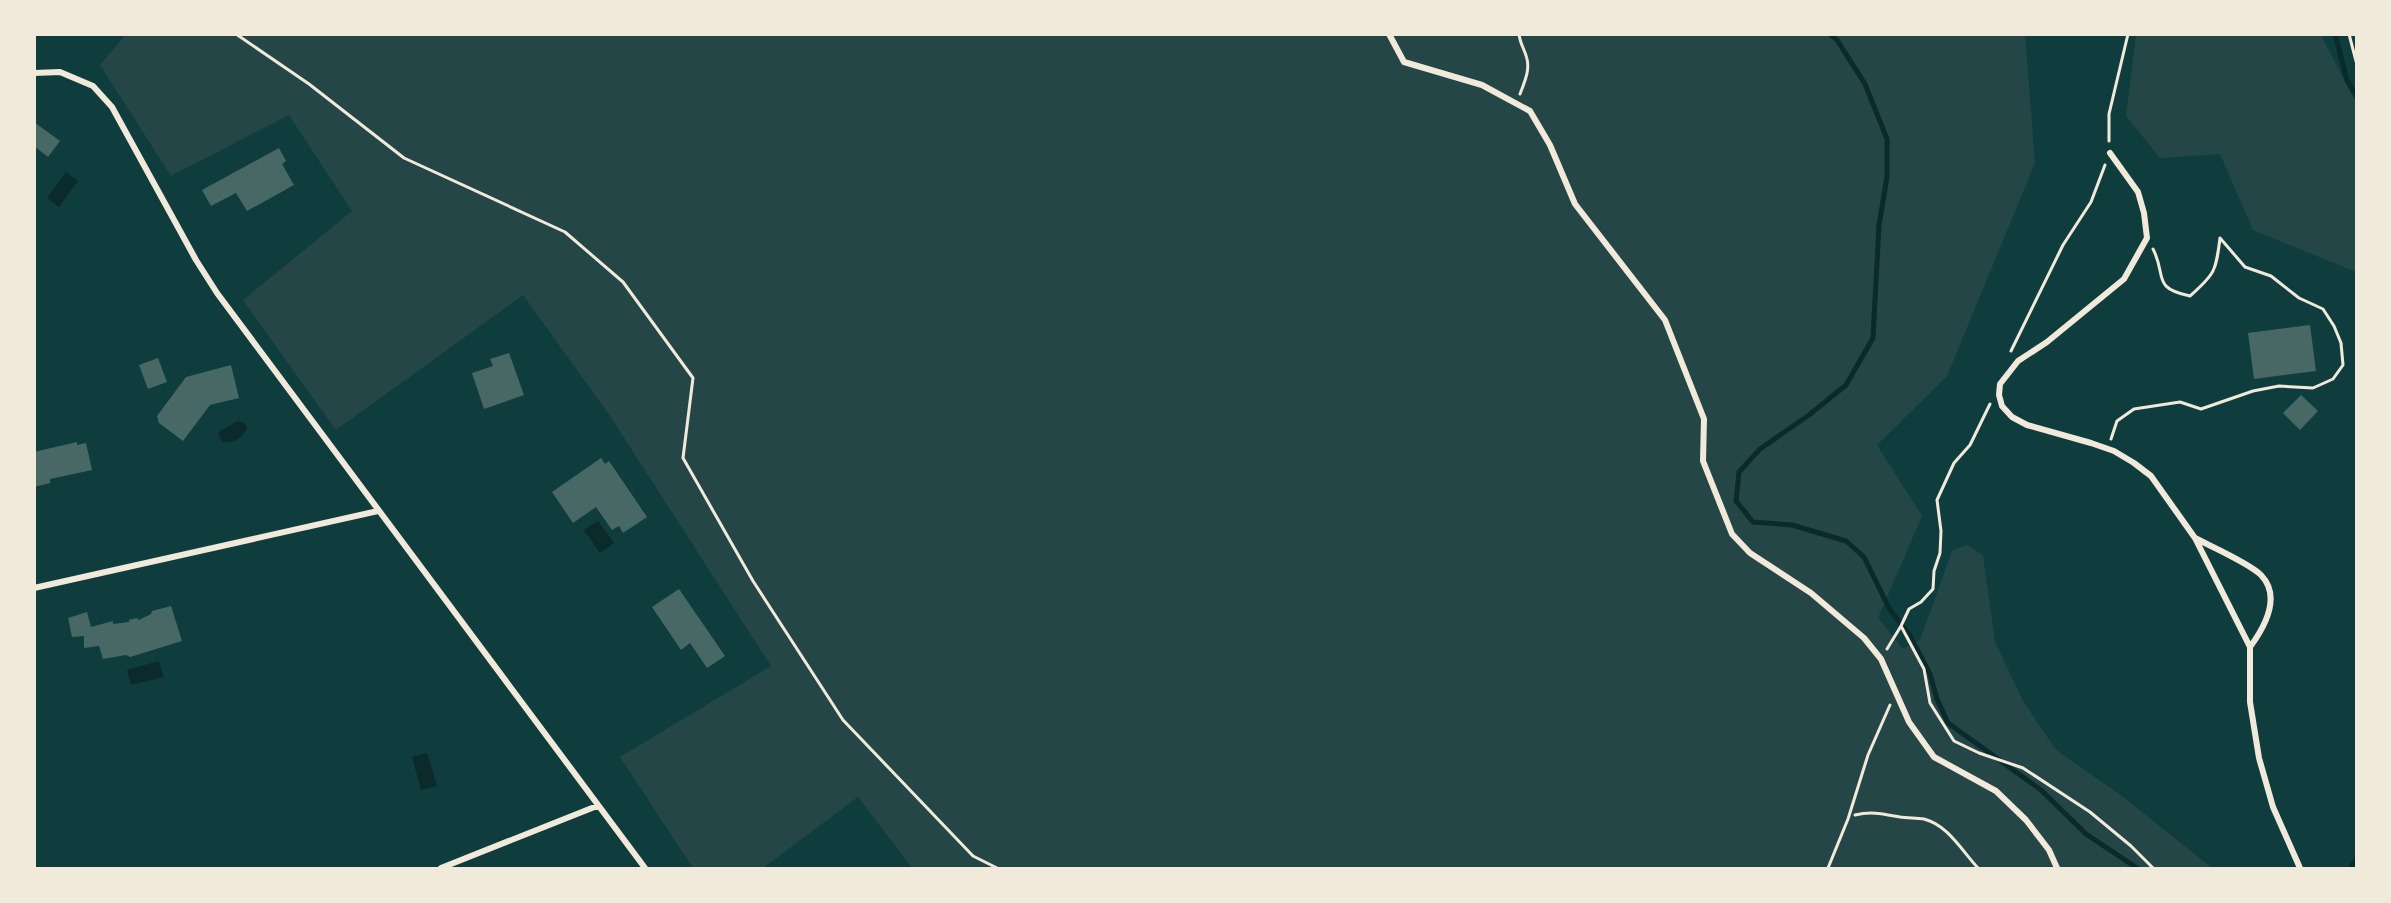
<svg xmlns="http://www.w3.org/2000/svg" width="2391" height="903" font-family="'DejaVu Sans',sans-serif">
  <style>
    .green { fill: #244646 }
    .water { fill: #0a2a2b }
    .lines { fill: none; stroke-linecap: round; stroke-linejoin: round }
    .stream { stroke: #0a2a2b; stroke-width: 5 }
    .building { fill: #486865 }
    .path { stroke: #f1e9da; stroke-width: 3 }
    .minor { stroke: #f1e9da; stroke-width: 6 }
  </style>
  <rect width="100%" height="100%" fill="#0f3d3e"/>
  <path class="green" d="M126,34L2025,35L2035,163L1947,376L1877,445L1922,516L1878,618L1903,649L1920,640L1952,551L1967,545L1983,555L1995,642L2023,701L2056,750L2122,796L2212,868H912L858,797L763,868H693L620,757L771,666L610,416L523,295L336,430L243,300L352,211L289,115L171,176L100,65Z
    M2136,35H2321L2356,103V272L2253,230L2220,154L2160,158L2126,116Z"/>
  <path class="water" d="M66,172L78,181L59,207L47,198Z
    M238,421L245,423L247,427C244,438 233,444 222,442L218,434L220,431Z
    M598,521L614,543L600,553L584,530Z
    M159,661L164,677L131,685L127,670Z
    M427,753L437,786L421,790L412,757Z"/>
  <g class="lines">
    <path class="stream" d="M1830,34L1837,40L1865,84L1887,139V177L1879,225L1873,338L1846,385L1809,415L1760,449L1739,472L1736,501L1753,522L1792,525L1846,541L1864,557L1890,610L1909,634L1930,674L1937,699L1948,723L2041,790L2086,834L2137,868
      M2335,34L2347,80L2356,95
      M2351,868L2356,859"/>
  </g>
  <path class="building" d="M34,122L60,141L48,157L34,146Z
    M279,148L286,161L282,164L294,185L247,211L236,193L211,206L202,190Z
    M2310,325L2316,371L2254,379L2248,333Z
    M509,353L524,395L484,409L472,373L493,366L490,359Z
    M158,358L167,382L148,389L139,365Z
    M231,365L239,398L210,405L183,441L159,423L157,416L186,377Z
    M2301,395L2318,411L2300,430L2283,413Z
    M77,442V445L86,443L92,470L50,479V483L34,487V452Z
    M601,458L605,464L609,461L647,517L623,533L619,526L612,530L596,507L573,523L552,492Z
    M679,589L725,656L707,668L690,643L681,650L652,607Z
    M171,606L182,641L130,657L126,655L103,659L99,646L84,648V636L72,637L68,618L87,612L91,627L113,621V624L129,622V620L137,618L139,620L151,614L152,611Z"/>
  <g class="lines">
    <path class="path" d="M236,34L309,84L404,158L565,232L623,282L693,378L683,458L753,581L843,720L973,856L997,868
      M1519,34C1520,44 1525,50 1527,59C1530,71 1524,83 1520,94
      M2349,34L2356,61
      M2109,141V114L2128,34
      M2011,351L2063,245L2091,202L2105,165
      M2111,439L2117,421L2134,409L2180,402L2201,409L2253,391L2279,386L2313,388L2333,379L2343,365L2341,343L2334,326L2323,309L2299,298L2271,276L2245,267L2220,238C2216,271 2215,274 2190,296C2151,288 2167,276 2153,249
      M1901,626L1909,609L1921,602L1933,589L1934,571L1940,553L1941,531L1937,500L1954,463L1970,445L1990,404
      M1887,649L1901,626L1924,669L1930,703L1954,741L1979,753L2023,768L2090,812L2131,846L2153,868
      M1855,815C1872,811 1883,814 1900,817C1908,818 1916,818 1924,819C1948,825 1962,851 1978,868
      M1828,868L1848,819L1868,755L1890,705"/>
    <path class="minor" d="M1389,34L1404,62L1482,85L1530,111L1550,145L1575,204L1665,320L1704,419L1703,461L1732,534L1750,553L1811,593L1864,638L1881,659L1909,722L1934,757L1996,791L2026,820L2049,850L2057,868
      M34,73L60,72L93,86L112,107L196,260L217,293L645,868
      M2110,153L2138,192L2144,213L2147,238L2124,279L2047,342L2018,361L2000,384L1999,395L2002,406L2012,417L2027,425L2091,443L2114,451L2134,463L2151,476L2195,538L2250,647V702L2259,758L2273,807L2300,868
      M2195,538C2212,547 2249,563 2261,575C2282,597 2264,628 2250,647
      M34,588L378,511
      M441,868L597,806"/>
  </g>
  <rect width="2391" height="903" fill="none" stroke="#f1e9da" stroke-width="72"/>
</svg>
